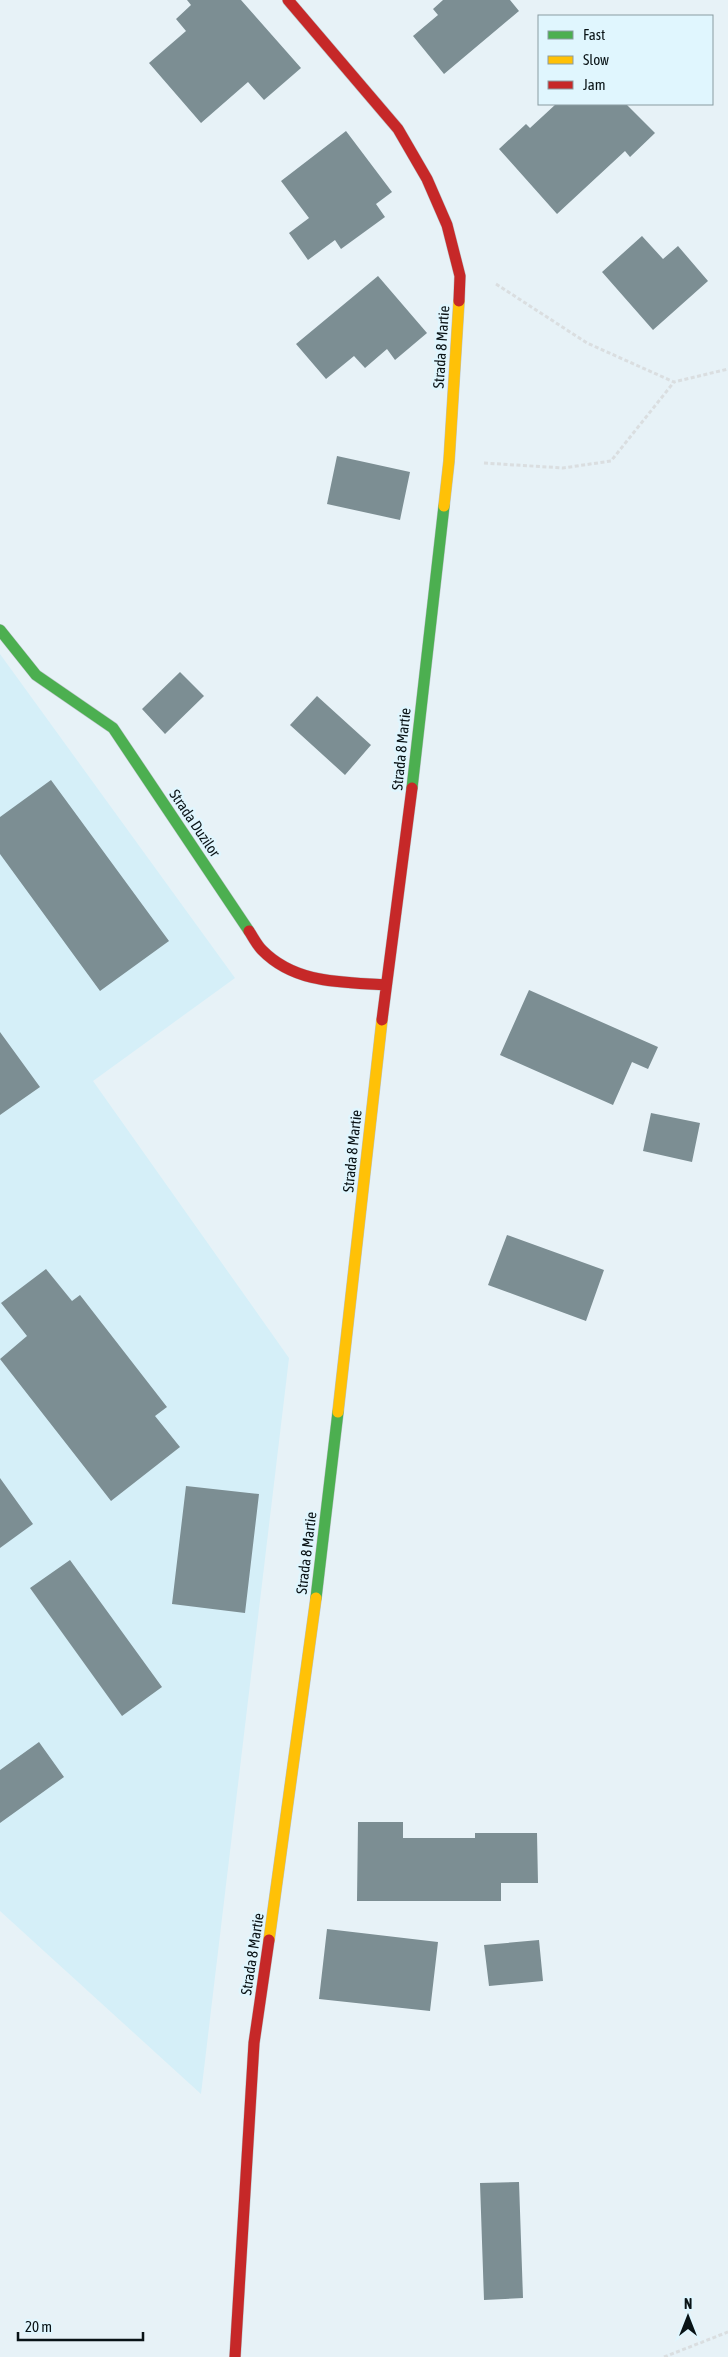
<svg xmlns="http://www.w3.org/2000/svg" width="728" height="2357" font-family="'Asap Condensed',sans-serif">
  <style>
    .built { fill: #d5eff8 }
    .building { fill: #7c8e93 }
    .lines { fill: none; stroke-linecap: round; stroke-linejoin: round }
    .fast-casing { stroke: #b9c3c7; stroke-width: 12 }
    .slow-casing { stroke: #b9c3c7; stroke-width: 12 }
    .jam-casing { stroke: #b9c3c7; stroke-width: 12 }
    .path { stroke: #dadee0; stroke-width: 3; stroke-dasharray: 4 2.5; stroke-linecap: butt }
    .fast { stroke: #4caf50; stroke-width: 11 }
    .slow { stroke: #ffc107; stroke-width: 11 }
    .jam { stroke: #c62828; stroke-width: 11 }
    .labels { text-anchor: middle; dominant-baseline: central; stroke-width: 5; stroke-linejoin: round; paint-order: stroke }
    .street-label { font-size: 15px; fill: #091316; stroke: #e0f6fe }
  </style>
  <rect width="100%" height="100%" fill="#e7f2f7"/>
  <path class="built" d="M0,654L235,978L93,1081L289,1358L201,2094L0,1911Z"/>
  <path class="building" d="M187,0H241L301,68L264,100L248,82L201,123L149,63L186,31L176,19L191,5Z
    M443,0H510L519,11L444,74L413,36L438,15L433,9Z
    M556,104H626L655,133L630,157L625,151L557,214L499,149L526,124L530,128Z
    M346,131L392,192L376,204L385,217L341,249L335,240L308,260L289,233L309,218L281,181Z
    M642,236L663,259L678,246L708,281L653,330L602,272Z
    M378,276L427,333L395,360L387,349L365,368L354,356L326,379L296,344Z
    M337,456L410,472L400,520L327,504Z
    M180,672L204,696L165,734L142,709Z
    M317,696L371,745L345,775L290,725Z
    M51,780L169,941L100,991L0,854V817Z
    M529,990L658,1047L648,1069L632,1062L613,1105L500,1055Z
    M0,1032L40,1087L0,1115Z
    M651,1113L700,1123L692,1162L643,1151Z
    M507,1235L604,1270L586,1321L488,1285Z
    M46,1269L72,1301L80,1295L167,1407L155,1416L180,1447L111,1501L0,1359L27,1336L1,1303Z
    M0,1478L33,1524L0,1548Z
    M186,1486L259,1494L245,1613L172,1604Z
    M70,1560L162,1687L122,1716L30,1588Z
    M39,1742L64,1777L0,1823V1770Z
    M358,1822H403V1838H475V1833H537L538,1883H501V1901H357Z
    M327,1929L438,1942L430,2011L319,1999Z
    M539,1940L543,1981L489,1986L484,1945Z
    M519,2182L523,2298L484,2300L480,2183Z"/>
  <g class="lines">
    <g class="fast-casing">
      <path id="fast" d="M0,630L36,675L113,728L249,931
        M412,788L444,506
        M316,1598L338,1412"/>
    </g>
    <g class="slow-casing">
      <path id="slow" d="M444,506L449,461L459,301
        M338,1412L382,1020
        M269,1940L316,1598"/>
    </g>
    <g class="jam-casing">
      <path id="jam" d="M288,0L398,129L427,179L447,225L460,276L459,301
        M249,931C253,937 257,945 262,950C295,984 342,982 386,985
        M382,1020L412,788
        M235,2357L254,2043L269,1940"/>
    </g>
    <path class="path" d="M496,284L587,343L674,382L728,369
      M484,463L563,468L611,461L674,382
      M664,2357L728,2332"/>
    <use href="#fast" class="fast"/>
    <use href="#slow" class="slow"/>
    <use href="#jam" class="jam"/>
  </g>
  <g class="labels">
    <g class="street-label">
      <text transform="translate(441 347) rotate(-86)">Strada 8 Martie</text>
      <text transform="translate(401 749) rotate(-84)">Strada 8 Martie</text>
      <text transform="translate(195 823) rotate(56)">Strada Duzilor</text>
      <text transform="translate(352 1151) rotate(-84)">Strada 8 Martie</text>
      <text transform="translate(306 1553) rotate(-83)">Strada 8 Martie</text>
      <text transform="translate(252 1954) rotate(-81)">Strada 8 Martie</text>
    </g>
  </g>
  <rect x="538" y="15" width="175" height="90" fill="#e0f6fe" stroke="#8a9ba1"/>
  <rect x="548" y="31" width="25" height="8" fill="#4caf50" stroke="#8a9ba1"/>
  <text x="583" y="40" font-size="15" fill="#091316">Fast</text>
  <rect x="548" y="56" width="25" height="8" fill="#ffc107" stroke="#8a9ba1"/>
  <text x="583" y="65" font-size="15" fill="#091316">Slow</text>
  <rect x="548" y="81" width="25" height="8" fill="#c62828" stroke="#8a9ba1"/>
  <text x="583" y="90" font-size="15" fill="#091316">Jam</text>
  <g transform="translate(688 2317)" stroke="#e0f6fe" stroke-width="4" paint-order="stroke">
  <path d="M0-4L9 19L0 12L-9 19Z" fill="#091316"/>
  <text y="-8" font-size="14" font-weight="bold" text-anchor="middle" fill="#091316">N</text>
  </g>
  <path d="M18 2332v8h125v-8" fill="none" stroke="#091316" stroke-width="2.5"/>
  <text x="25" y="2332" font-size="15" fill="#091316" stroke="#e0f6fe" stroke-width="4" paint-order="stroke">20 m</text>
</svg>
